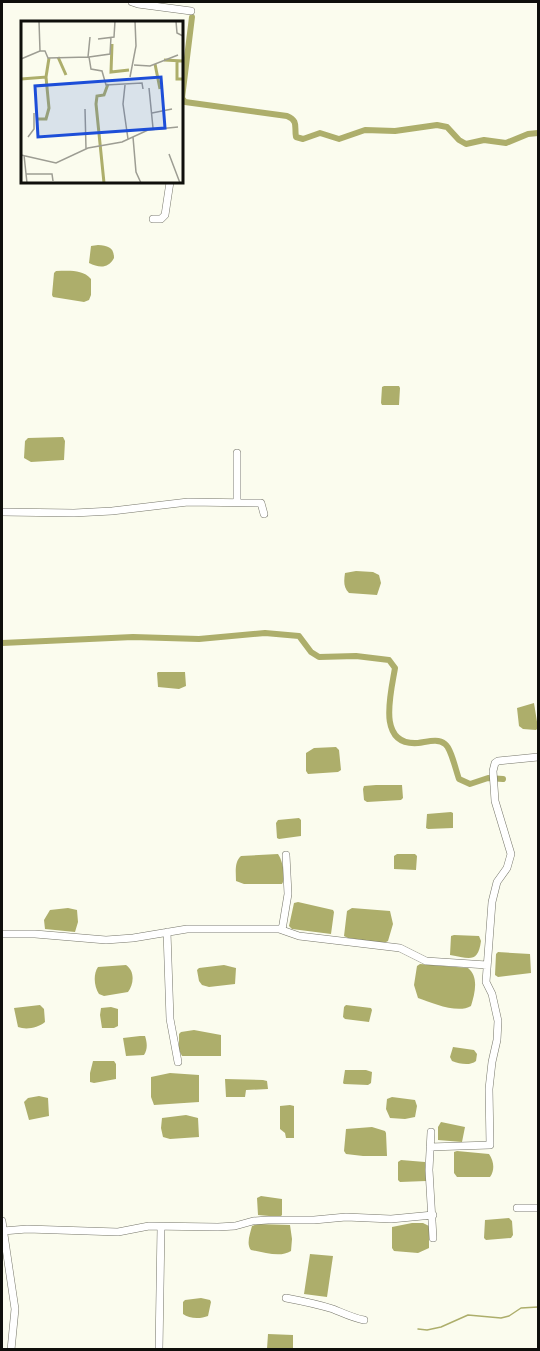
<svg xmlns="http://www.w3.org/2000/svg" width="540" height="1351" font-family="Karla,sans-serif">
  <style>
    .water { fill: #adae6b }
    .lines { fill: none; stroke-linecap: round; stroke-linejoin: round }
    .stream { stroke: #adae6b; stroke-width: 1.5 }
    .canal { stroke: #adae6b; stroke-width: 6 }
    .minor-casing { stroke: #76766a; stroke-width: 8 }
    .minor { stroke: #fff; stroke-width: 7 }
    .inset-river { fill: none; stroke: #adae6b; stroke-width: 3 }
    .inset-road { fill: none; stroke: #9d9d93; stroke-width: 1.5 }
    .view { fill: #1d4ed8; fill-opacity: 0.15; stroke: #1d4ed8; stroke-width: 3 }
    .inset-edge { fill: none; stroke: #0f0f0b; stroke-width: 3 }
  </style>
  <rect width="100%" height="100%" fill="#fbfcee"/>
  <path class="water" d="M98,245C108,246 114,247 114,258C108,269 99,268 89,263L91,246Z
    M56,271C69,271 82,269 91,279V295L89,300L84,302L53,297L52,295L54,273Z
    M384,386H399L400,388L399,405H382L381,403L382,387Z
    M63,437L65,441L64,460L31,462L24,458L25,441L28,438Z
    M356,571L373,572L379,575L381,583L377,595L349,593C343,587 344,580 345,573Z
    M158,672H185L186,686L179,689L158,687L157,673Z
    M534,703L538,728L536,730L523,729L519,726L517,708Z
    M336,747L339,750L341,770L338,772L308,774L306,771V753L314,748Z
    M376,785H402L403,798L401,800L367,802L364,800L363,789L364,786Z
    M451,812L453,813V828L428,829L426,828L427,814Z
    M299,818L301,820V836L279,839L277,838L276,823L278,820Z
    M278,854C283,861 286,878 282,884H244L236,881C236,873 234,862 241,856Z
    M397,854H415L417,856L416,870L394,869V856Z
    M298,902L333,910L334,912L331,934L292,929L289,926L294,903Z
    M68,908L77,910L78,922L75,932L45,929L44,920L50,910Z
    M352,908L390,911L393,924L388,941L384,943L348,938L344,936L347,911Z
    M454,935L479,936L481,941C478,964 469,958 450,955L451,936Z
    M498,952L530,954L531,973L498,977L495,975L496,954Z
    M420,964L468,968C479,977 475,993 471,1006C458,1014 432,1003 418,998L414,985L417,966Z
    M126,965C135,971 134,984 128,992L104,996L99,994C94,987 93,974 98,967Z
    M224,965L236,968L235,984L209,987L202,985L199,981L197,970L199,968Z
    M40,1005L44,1009L45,1022C38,1028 26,1030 18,1027L14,1008Z
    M346,1005L371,1008L372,1010L369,1022L345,1019L343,1017L344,1007Z
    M111,1007L118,1009V1026L114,1028H102L100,1015L101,1008Z
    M194,1030L221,1035V1056H182L179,1050V1034L181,1032Z
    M140,1036H145C147,1042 148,1049 144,1055L126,1056L123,1038Z
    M453,1047L474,1050L477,1054L476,1061C470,1066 460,1064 452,1061L450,1057Z
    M93,1061H114L116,1064V1079L94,1083L90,1082V1073Z
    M345,1070H366L372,1072L371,1083L368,1085L344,1084L343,1083Z
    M170,1073L199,1075V1102L154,1105L151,1097V1077Z
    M225,1079L263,1080L267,1081L268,1089L246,1090L245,1097H226Z
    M39,1096L48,1098L49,1116L29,1120L24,1102L28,1098Z
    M392,1097L415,1100L417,1106L415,1117L405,1119L390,1118L386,1109L387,1099Z
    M290,1105L294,1106V1138H286L285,1133L280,1129V1106Z
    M186,1115L198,1118L199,1137L170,1139L163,1137L161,1128L162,1118Z
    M441,1122L465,1127L462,1142L438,1140V1127Z
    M372,1127L385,1131L386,1133L387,1156H363L346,1154L344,1151L346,1129Z
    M457,1151L489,1154C494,1161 495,1170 490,1177H457L454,1173V1152Z
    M401,1160L425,1162L426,1181L400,1182L398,1180V1162Z
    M261,1196L282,1199V1215L280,1217L258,1215L257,1198Z
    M509,1218L512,1221L513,1235L511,1238L486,1240L484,1238L485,1220Z
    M412,1223H423L429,1226V1248L418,1253L394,1251L392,1248V1227Z
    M257,1224L290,1225L292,1239L291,1251C280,1258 264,1252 251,1250C246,1244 250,1234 252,1226Z
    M310,1254L333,1256L327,1297L304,1294Z
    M201,1298L210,1300L211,1302L208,1316C201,1319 189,1319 183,1314V1302L185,1300Z
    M268,1334L293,1335V1349H267Z"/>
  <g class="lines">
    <path class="stream" d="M418,1329L427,1330L441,1327L468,1315L501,1318L509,1316L521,1308L538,1307"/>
    <path class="canal" d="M192,17L182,98L185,102L287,116C299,121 294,127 296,137L303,139L320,133L339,139L365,130L395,131L437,125L447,127L459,140L466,144L484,140L506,143L528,134L538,133
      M2,643L133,637L199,639L265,633L299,636L311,652L319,657L356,656L389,660L395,668C391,693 376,746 418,743C427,742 438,738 445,744C451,748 456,771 459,779L470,784L488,778L503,779"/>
    <g class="minor-casing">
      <path id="minor" d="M132,2L138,4L191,11
        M153,219H161L165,215L170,182
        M237,453V502
        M2,512L74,513L112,511L188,502L261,503L264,514
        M282,930L288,894L286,855
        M167,932L170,1019L178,1062
        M2,934H35L106,940L133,938L187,929H279L299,936L400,948L426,961L487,965
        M431,1132L429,1170L433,1238
        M430,1147L490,1145L489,1089L492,1062L497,1040L498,1021L492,994L486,982L492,902L497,882L507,868L511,854L495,801L493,771L495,763L498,761L538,757
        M517,1208H538
        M2,1221L15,1309L11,1350
        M3,1231L27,1229L118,1232L149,1226L218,1227L235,1226L253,1221L268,1220H314L346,1217L391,1219L433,1215
        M286,1298C302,1301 317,1304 333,1309C343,1313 353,1318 364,1320
        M159,1350L161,1227"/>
    </g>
    <use href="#minor" class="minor"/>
  </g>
  <g transform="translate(21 21)">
    <rect width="162" height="162" fill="#fbfcee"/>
    <path class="inset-river" d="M91,23L90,51L108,49M37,36L45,54M143,39L162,40M156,41V58H162M134,43L139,68M25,56L28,37M0,58L25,56L28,87L25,98H17M83,162L75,83L76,75L83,74L87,63"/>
    <path class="inset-road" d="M155,0L156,12L162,15M77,18L93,16L94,0M19,30H24L27,37L68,36L70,48L81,50L85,64L121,62L122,68M67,36L69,16M68,36L89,33L90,16M0,38L19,30L18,0M113,44L129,45L157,34M109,56L115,25L114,0M104,64L102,83L107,118M128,67L132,107M64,88L65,128M131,92L151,88M7,116L13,108V92M112,116L115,151L120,162M148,133L159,162M0,134L35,142L67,127L101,121L127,109L157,106M3,134L6,162M5,153H31L32,160"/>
    <path class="view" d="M140,56L144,107L17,116L14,65Z"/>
    <rect width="162" height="162" class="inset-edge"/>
  </g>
  <rect width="540" height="1351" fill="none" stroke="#0f0f0b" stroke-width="6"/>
</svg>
